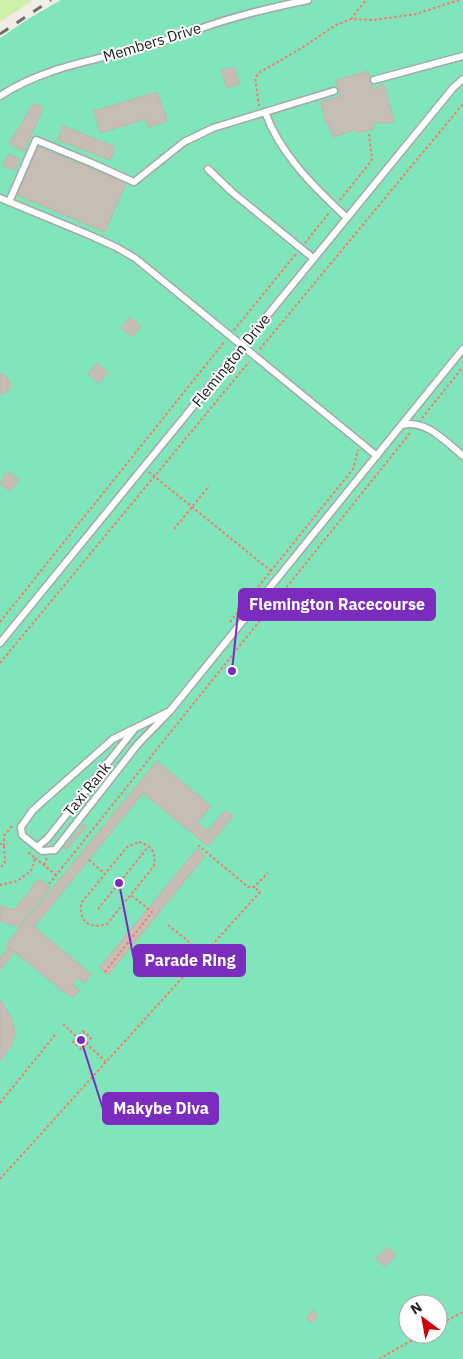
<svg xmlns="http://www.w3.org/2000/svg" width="463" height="1359" font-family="'IBM Plex Sans',sans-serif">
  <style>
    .grass { fill: #ceeeaa }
    .pitch { fill: #80e5ba; fill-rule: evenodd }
    .building { fill: #c6bdb5; stroke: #c4b3a8 }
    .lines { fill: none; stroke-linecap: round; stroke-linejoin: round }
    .service-casing { stroke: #a7a7a7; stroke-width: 9 }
    .path { stroke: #ff736a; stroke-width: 2; stroke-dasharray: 2.5 2.5; stroke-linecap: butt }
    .service { stroke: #fff; stroke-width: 6 }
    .rail { stroke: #6e6e6e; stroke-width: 3; stroke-dasharray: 10 10; stroke-linecap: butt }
    .labels { text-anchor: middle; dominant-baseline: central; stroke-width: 4; stroke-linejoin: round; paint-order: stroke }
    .street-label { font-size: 15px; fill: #202020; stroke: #fff }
    .leader { fill: none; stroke: #7b2cbf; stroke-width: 2 }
    .callout-dot { fill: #7b2cbf; stroke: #fff; stroke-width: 2 }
    .callout { fill: #7b2cbf; stroke: #7b2cbf; stroke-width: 2 }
    .callout-label { font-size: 16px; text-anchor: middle; font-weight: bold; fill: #fff }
  </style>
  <rect width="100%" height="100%" fill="#f1ede6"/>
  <path class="grass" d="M0,0H33L0,22Z"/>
  <path class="pitch" d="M61,0H463V1359H0V38L28,19ZM408,1304H438V1334H408Z"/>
  <path class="building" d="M234,67L239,84L227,88L221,70Z
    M368,71L373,89L384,85L394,121L382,124L381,122L373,124V129L357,133L356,129L333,137L328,123L326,124L321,102L341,96L336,80Z
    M157,92L167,121L149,127L145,119L100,133L94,111Z
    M34,103L43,108L24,151L9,144Z
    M63,126L115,147L110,160L58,140Z
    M38,147L126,183L105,232L17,195Z
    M8,154L20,159L15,170L3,166Z
    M130,317L141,326L132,337L121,328Z
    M97,363L108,372L99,383L88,374Z
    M0,374L7,377L11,385L7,392L0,395Z
    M7,471L19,480L10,491L0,484Z
    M157,761L211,806L197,823L208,831L225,810L233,816L208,846L143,793L34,927L91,974L84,983L78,978L72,984L80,990L73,998L66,992L65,993L6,945Z
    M84,824L87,826L66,850L64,848Z
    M197,849L205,856L108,975L99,968Z
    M39,879L50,888L19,927L0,921V906L14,910Z
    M8,948L14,953L0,970V958Z
    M0,1000L12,1019L15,1034L12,1045L0,1061Z
    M387,1247L396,1255L385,1267L376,1259Z
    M313,1310L318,1316L311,1323L306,1318Z"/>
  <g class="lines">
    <g class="service-casing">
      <path id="service" d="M374,80L463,56
        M0,96C45,66 99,60 151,45C169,40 186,33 205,27C239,15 273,7 308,0
        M265,112C280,154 314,187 347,218
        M208,169L233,193L313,258
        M0,198L87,234L116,247L135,258L377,456
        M9,202L36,140L94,164L134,182L184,142L213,128L334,91
        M402,425C426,419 446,442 463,456
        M0,643L453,88L463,79
        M170,711L138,744L55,850L42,851L22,835L21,827L33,810L113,739L170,711L463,349
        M37,847L47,839L133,731"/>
    </g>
    <path class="path" d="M351,19L366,0
      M259,106L255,78L260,72L302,48L334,26L351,19L373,20L416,14L459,0
      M340,200L372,160L369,134
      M305,243L329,213
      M234,330L296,254
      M260,349L463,104
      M422,418L463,367
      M149,472L271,571
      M174,529L209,486
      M0,622L225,341
      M230,622L353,469L358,450
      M0,663L249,362
      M139,842C152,846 156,852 154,866L107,924C90,930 77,921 82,902L127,847Z
      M0,843L4,846L5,862L0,869
      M198,845L248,887H254L268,873
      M4,846V836L12,826
      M35,858L56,875
      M89,860L105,874
      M44,865L47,858
      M0,884L1,885L17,881L31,871L35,858L28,852
      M49,884L410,433
      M98,909L148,847
      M168,925L204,954
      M105,972L152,912L131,895
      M63,1024L77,1037
      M83,1031L91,1038L81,1049L73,1042Z
      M86,1043L106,1062
      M0,1103L55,1035
      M0,1179L260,892L254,887
      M438,1325L463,1312
      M379,1359L423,1334"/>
    <use href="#service" class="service"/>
    <path class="rail" d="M0,34L51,0"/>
  </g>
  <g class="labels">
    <g class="street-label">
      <text transform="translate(152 42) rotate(-17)">Members Drive</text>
      <text transform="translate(231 360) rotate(-51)">Flemington Drive</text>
      <text transform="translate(87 789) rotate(-51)">Taxi Rank</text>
    </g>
  </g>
  <path class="leader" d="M232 671L239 604M119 883L134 960M81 1040L103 1109"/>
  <g class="callout-dot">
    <circle cx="232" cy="671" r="5"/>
    <circle cx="119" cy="883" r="5"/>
    <circle cx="81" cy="1040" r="5"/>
  </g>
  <g class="callout">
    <rect x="239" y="589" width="196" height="31" rx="5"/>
    <rect x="134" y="945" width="111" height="31" rx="5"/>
    <rect x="103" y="1093" width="115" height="31" rx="5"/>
  </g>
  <g class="callout-label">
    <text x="337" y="610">Flemington Racecourse</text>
    <text x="190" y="966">Parade Ring</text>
    <text x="161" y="1114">Makybe Diva</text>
  </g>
  <g transform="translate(423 1319) rotate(328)"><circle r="24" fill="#ffffff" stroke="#a6a6a6"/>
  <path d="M0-4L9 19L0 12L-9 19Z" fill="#d10008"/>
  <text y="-8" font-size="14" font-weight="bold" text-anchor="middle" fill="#202020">N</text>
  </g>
</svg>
